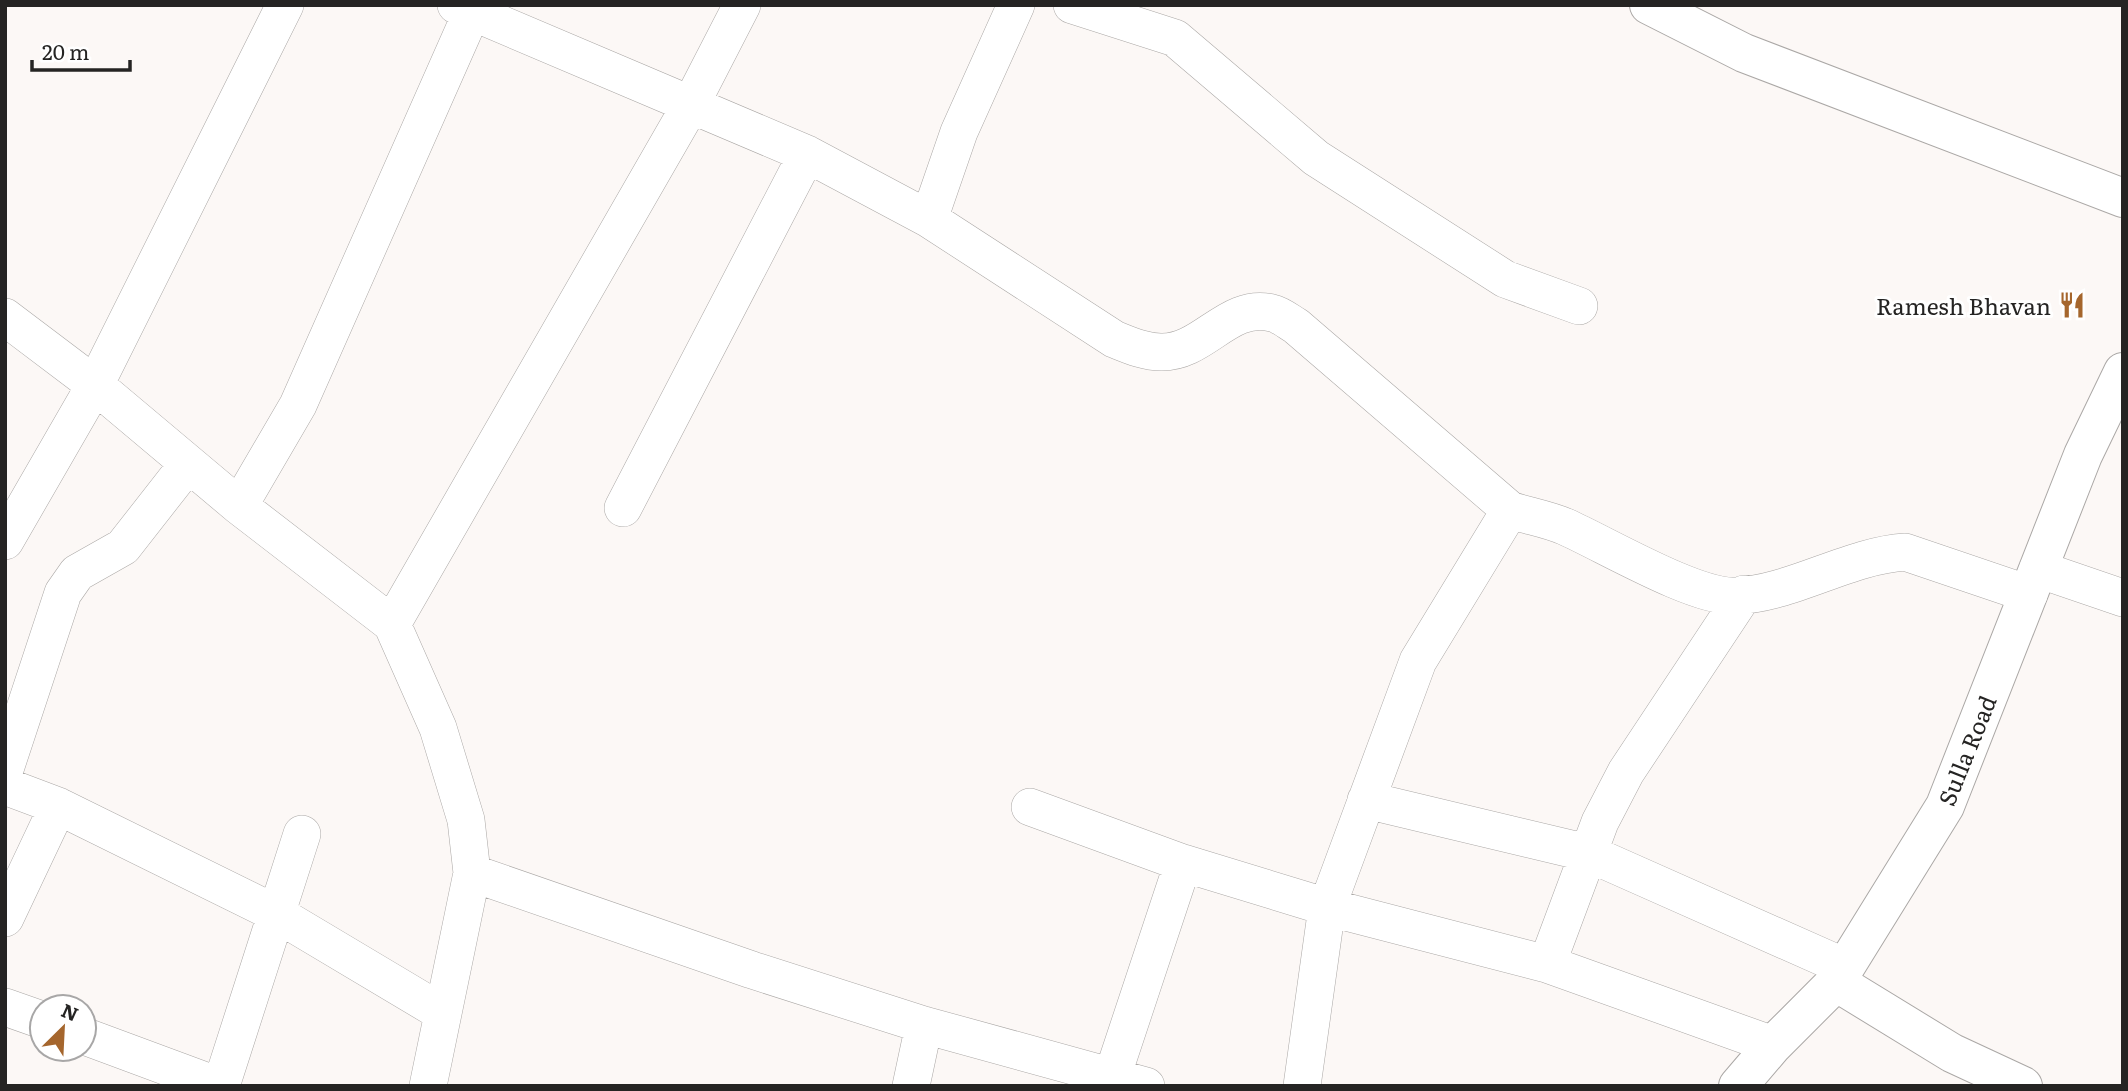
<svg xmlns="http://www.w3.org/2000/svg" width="2128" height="1091" font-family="Literata,serif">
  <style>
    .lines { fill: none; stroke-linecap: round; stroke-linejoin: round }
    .street-casing { stroke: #aba8a6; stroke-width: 38 }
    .secondary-casing { stroke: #aba8a6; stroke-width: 40 }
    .street { stroke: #fff; stroke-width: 37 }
    .secondary { stroke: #fff; stroke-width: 38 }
    .labels { text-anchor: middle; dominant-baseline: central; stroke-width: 6; stroke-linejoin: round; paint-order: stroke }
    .poi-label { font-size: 23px; fill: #252423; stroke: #fff; text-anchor: end }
    .street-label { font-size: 23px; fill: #252423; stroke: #fff }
  </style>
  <rect width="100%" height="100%" fill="#fcf8f6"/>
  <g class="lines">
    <g class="street-casing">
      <path id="street" d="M456,5L807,154L929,219L1114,339C1129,345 1144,352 1161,352C1204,353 1228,302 1272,313C1281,315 1289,322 1296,326L1510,510L1418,661L1327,907L1547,964L1773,1045
        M1072,5L1175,38L1316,158L1505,279L1579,306
        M929,219L959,132L1016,5
        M5,317L95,385L239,506
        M623,508L807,154
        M1510,510C1528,516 1548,519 1566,527C1606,545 1694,597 1734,596C1792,594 1847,556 1905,552L2029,594
        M5,541L95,385L285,5
        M2038,569L2123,598
        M392,624L690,106L742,5
        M5,769L63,593L77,573L123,547L188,464
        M5,786L58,806L277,914L443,1013
        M1366,800L1588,853L1845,967
        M1030,807L1183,863L1327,907L1302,1086
        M472,873L752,970L924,1025L1146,1086
        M5,918L58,806
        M1547,964L1600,822L1626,772L1744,594
        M5,1007L42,1020
        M84,1036L219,1086
        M1112,1077L1183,863
        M221,1086L302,834
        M428,1086L472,873L466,820L438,728L392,624L239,506L298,405L475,5
        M911,1086L924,1025"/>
    </g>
    <g class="secondary-casing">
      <path id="secondary" d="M1649,5L1744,53L2123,198
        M1836,982L1952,1053L2023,1086
        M1738,1086L1773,1045L1836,982L1945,806L2083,455L2123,372"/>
    </g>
    <use href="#street" class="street"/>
    <use href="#secondary" class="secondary"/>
  </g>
  <defs>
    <g id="restaurant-bare" transform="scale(2.1)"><path d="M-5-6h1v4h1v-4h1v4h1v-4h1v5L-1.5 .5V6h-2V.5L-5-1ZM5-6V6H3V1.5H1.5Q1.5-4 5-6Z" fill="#a5662d" stroke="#fff" stroke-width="2.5" paint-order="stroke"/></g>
  </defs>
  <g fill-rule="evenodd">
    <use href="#restaurant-bare" x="2072" y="305"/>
  </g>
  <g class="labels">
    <g class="poi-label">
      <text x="2051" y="305">Ramesh Bhavan</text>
    </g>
    <g class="street-label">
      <text transform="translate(1966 750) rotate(-68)">Sulla Road</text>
    </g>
  </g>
  <rect width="2128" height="1091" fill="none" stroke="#252423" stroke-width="14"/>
  <g transform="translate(63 1028) rotate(24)"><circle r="33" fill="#ffffff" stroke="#a8a7a7" stroke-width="2"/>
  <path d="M0-5L12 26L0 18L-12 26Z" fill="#a5662d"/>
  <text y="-10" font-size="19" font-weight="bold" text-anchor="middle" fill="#252423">N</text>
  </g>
  <path d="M32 60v10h98v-10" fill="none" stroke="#252423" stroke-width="3.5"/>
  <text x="42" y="60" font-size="21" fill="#252423" stroke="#ffffff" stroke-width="5" paint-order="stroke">20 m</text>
</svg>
